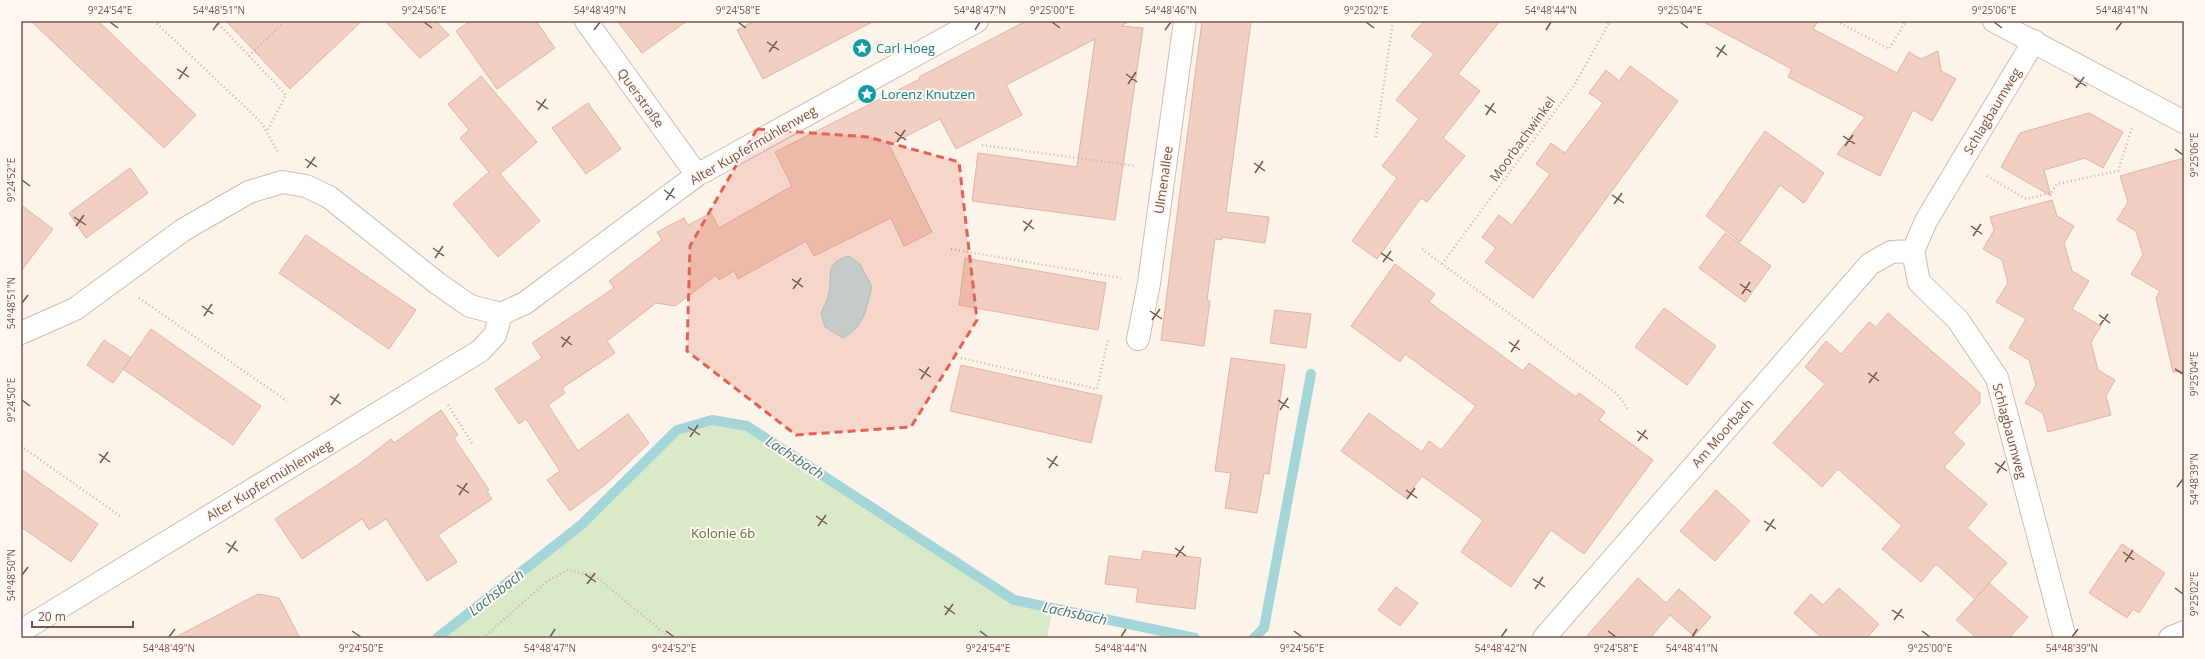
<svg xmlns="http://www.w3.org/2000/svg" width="2205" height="659" font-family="'Open Sans',sans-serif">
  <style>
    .green { fill: #daeac8 }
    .water { fill: #bee5e6; stroke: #a4d6d8 }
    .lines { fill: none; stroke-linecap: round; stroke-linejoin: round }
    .stream { stroke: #a4d6d8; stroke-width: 10 }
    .building { fill: #f1cfc2; stroke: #e4b4a2 }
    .minor-casing { stroke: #d1bcb2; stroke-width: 24 }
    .path { stroke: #d7b2a4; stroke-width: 2.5; stroke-dasharray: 1 3; stroke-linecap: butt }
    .minor { stroke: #fff; stroke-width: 22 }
    .marked { fill: #e36252; fill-opacity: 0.2; stroke: #e36252; stroke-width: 3; stroke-dasharray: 8 5; stroke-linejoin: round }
    .ticks { fill: none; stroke: #77574d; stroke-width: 1.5 }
    .labels { text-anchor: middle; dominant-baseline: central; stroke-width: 4; stroke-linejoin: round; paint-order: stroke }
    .culture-label { font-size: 13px; fill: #0d838f; stroke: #fff7f0; text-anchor: start }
    .street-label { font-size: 13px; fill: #77574d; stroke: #fff7f0 }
    .park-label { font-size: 13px; fill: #587741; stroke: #fff7f0 }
    .water-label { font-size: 14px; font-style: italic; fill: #40787c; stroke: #fff7f0 }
    .neatline { fill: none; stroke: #77574d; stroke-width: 1.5 }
    .ticks-label { font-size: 10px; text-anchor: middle; fill: #77574d }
  </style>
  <rect width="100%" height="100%" fill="#fcf3ea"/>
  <path class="green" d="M712,420L747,426L887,512L1014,600L1053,608L1047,638H437L581,525L677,430Z"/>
  <path class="water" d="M849,256L860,264L872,287C866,309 865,326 843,338L825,327L821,313C823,307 828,300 829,293C832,273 825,262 849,256Z"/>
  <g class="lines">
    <path class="stream" d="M437,638L581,525L677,430L712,420L747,426L1014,600L1195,638
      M1254,638L1264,628L1311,374"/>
  </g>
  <path class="building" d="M31,21H98L196,115L164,148Z
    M226,21H362L290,89Z
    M385,21H436L449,35L420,58Z
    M470,21H536L555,48L497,89L456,31Z
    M617,21H687L642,53Z
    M754,21H874L763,79L737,30Z
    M1026,21H1130L1121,26L1143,28L1115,220L972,201L978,153L1077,167L1095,39L1006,85L1022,115L956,149L940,119L889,145L932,232L904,246L891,218L814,256L806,241L738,279L734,271L719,280L716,275L675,306L656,303L607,341L615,353L562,388L565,393L548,405L578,451L628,414L649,443L606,484L570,511L547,480L560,471L526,419L519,424L495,389L542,358L532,343L614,288L609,281L662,240L657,232L684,218L688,225L711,213L719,228L792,186L775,152L920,79L919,77Z
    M1202,21H1251L1226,212L1269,217L1265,243L1222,237V240L1215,239L1207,300L1210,301L1204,346L1161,340Z
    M1424,21H1500L1458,74L1480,91L1443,138L1465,156L1427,202L1421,198L1377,259L1352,241L1397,178L1382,166L1419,119L1396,100L1434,54L1411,36Z
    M1702,21H1818L1813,29L1897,73L1909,52L1921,59L1938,51L1941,71L1956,79L1932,121L1913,110L1880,176L1837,154L1865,117L1788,77L1792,69Z
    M1630,66L1678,101L1533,298L1485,262L1496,248L1482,237L1499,215L1512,225L1550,174L1536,164L1551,143L1565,153L1603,103L1589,93L1606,70L1619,81Z
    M481,76L537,142L500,174L540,221L498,257L453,204L489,172L460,138L469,130L448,104Z
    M588,103L621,149L586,174L552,128Z
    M2089,113L2123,132L2103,168L2085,158L2044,170L2051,196L2001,167L2020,133Z
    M1765,131L1824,173L1804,203L1780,185L1740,242L1706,216Z
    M2184,158V371L2173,372L2156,298L2160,291L2131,274L2143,255L2136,231L2117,220L2128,202L2120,176Z
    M130,168L148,193L86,238L69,213Z
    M2052,200L2057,216L2074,226L2064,243L2072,271L2089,281L2072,309L2101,326L2091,342L2098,370L2115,380L2106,396L2111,415L2048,432L2043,413L2025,403L2036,385L2029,360L2009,348L2026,319L1996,302L2008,283L2002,260L1983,249L1994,230L1990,217Z
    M21,205L53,229L21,271Z
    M1725,233L1771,266L1745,302L1699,268Z
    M306,235L416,310L389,349L279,273Z
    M965,258L1106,283L1098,330L959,305Z
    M1395,264L1435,294L1429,302L1523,371L1529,363L1576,397L1579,393L1605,412L1599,420L1653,460L1584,554L1551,530L1511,587L1461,552L1483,520L1422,476L1406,498L1341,451L1369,413L1422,452L1429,441L1441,450L1476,406L1405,354L1400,362L1351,326Z
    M1664,308L1716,346L1687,385L1635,347Z
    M1275,310L1311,314L1306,348L1270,343Z
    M1888,313L1980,393V403L1953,433L1965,444L1944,467L1987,504L1967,528L2007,563L1976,598L1989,583L2028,617L2009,638H1977L1956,620L1975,599L1936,564L1921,582L1882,549L1902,526L1838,469L1822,487L1773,443L1825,384L1805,367L1826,341L1841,354L1869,322L1876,327Z
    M151,329L261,406L233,445L123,369Z
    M104,340L131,358L113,383L87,365Z
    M1231,358L1285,365L1269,474L1264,473L1257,513L1225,508L1231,473L1215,471Z
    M961,365L1102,396L1091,443L950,411Z
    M441,410L458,435L454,438L489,490L487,491L492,499L438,535L457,562L427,581L386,519L369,530L362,519L302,559L275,519L359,464L391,439L394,443Z
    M21,469L98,524L71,562L21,527Z
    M1716,490L1750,521L1715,561L1680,531Z
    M2122,544L2165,573L2139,613L2133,609L2127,618L2089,593Z
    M1143,551L1201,558L1195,609L1136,602L1138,588L1105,584L1109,556L1141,560Z
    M1638,578L1666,603L1679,589L1711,617L1694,636L1670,615L1650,638H1585Z
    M1396,587L1418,603L1400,626L1378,610Z
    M1839,588L1879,624L1867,638H1822L1794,613L1811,594L1823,605Z
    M258,594L279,598L300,638H174Z"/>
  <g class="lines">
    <g class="minor-casing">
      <path id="minor" d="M586,21L697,175
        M1994,21L2184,122
        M2034,41L1926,221L1913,251L1919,282L1958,320L1997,378L2065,638
        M21,333L75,309L183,230L249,192L282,182L306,186L329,197L437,283L470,306L501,314L525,303L697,175L977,21
        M1138,339L1149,283L1185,21
        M21,631L480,351L495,335L501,314
        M1544,638L1870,264L1891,252L1913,251
        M2170,638L2184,632"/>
    </g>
    <path class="path" d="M154,21L261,122L279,154
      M216,21L286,95L267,131
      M1837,21L1889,49L1906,21
      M249,56L285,21
      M1376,137L1393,21
      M982,145L1136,166
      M1987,176L2026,199L2051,193L2057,184L2118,171L2132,128
      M951,249L1121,278
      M1422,249L1616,393L1628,409
      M1442,264L1575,84L1610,21
      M139,298L287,401
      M961,358L1097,389L1108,339
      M448,405L472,443
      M21,446L120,516
      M483,638L546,582L567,570L595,576L670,638"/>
    <use href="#minor" class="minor"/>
  </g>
  <path class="marked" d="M757,129L868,137L959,162L977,320L911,427L796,435L687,351L690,246Z"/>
  <path class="ticks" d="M110,22L118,28M424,22L432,28M738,22L746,28M1052,22L1060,28M1366,22L1374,28M1680,22L1688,28M1994,22L2002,28M213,30L219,22M594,30L600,22M975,30L980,22M1165,30L1171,22M1546,30L1551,22M2116,30L2122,22M767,42L779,50M1716,47L1727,55M769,52L777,41M1717,57L1725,45M177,69L189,77M1126,74L1137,82M2074,78L2086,86M179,79L187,67M1128,84L1136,72M2076,88L2084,77M536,101L548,109M1485,105L1496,113M538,110L546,99M1486,115L1494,103M895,132L906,140M1843,136L1855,144M897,142L905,130M1845,146L1853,135M2175,149L2183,155M305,159L317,167M1254,163L1265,171M307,168L315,157M1255,173L1263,161M22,180L30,186M664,190L675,198M1612,195L1624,203M666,200L674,188M1614,204L1622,193M74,217L86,225M1023,221L1034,229M76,226L84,215M1971,226L1982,234M1024,231L1032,220M1973,236L1981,224M433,248L444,256M1381,253L1393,261M435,258L443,246M1383,262L1391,251M792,279L803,287M1740,284L1751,292M793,289L801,278M1742,294L1750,282M22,303L28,295M202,306L213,314M1150,311L1162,319M2099,315L2110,323M204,316L212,304M1152,320L1160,309M2100,325L2108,314M561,337L572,345M1509,342L1520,350M562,347L570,336M1511,352L1519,340M919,369L931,377M2175,369L2183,374M1868,373L1879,381M921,379L929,367M1869,383L1877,372M330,396L341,404M22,400L30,406M1278,400L1289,408M331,405L339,394M1280,410L1288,398M688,427L700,435M1637,431L1648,439M690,437L698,425M1638,441L1646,430M99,454L110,462M1047,458L1058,466M100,463L108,452M1995,463L2007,471M1049,468L1057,456M1997,473L2005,461M457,485L469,493M2177,487L2183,479M1406,490L1417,498M459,495L467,483M1407,499L1415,488M816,516L827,524M1764,521L1776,529M818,526L826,515M1766,531L1774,519M226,543L238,551M1175,548L1186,556M2123,552L2134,560M228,553L236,541M1176,557L1184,546M2125,562L2133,550M585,574L596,582M22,575L28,567M1533,579L1545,587M587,584L595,573M2175,588L2183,594M1535,589L1543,577M944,606L955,614M1892,610L1904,618M945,615L953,604M1894,620L1902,609M352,631L361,637M666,631L674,637M980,631L988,637M1294,631L1302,637M1608,631L1616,637M1922,631L1930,637M169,637L175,629M550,637L555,629M1121,637L1126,629M1501,637L1507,629M1692,637L1697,629M2072,637L2078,629"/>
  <defs>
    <g id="sight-disc" transform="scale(1)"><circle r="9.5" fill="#0f9aa8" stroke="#fff7f0"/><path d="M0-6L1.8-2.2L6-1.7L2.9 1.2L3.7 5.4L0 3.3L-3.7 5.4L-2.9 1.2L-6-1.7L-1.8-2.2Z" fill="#fff"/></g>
  </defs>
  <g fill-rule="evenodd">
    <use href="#sight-disc" x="862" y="48"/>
    <use href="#sight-disc" x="867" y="94"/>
  </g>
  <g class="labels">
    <g class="culture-label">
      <text x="876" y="48">Carl Hoeg</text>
      <text x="881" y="94">Lorenz Knutzen</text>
    </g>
    <g class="street-label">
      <text transform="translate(641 98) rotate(54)">Querstraße</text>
      <text transform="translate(1992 111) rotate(-59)">Schlagbaumweg</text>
      <text transform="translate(1522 139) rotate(-54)">Moorbachwinkel</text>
      <text transform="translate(753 145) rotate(-30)">Alter Kupfermühlenweg</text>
      <text transform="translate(1163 180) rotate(-82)">Ulmenallee</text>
      <text transform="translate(2010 431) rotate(75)">Schlagbaumweg</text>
      <text transform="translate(1722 433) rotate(-49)">Am Moorbach</text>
      <text transform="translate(269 480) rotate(-31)">Alter Kupfermühlenweg</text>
    </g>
    <g class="park-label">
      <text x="723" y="533">Kolonie 6b</text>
    </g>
    <g class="water-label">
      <text transform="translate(795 457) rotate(33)">Lachsbach</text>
      <text transform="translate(496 592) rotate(-38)">Lachsbach</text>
      <text transform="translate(1075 613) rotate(12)">Lachsbach</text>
    </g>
  </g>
  <rect width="2205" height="659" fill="none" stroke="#fff7f0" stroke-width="44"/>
  <path d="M32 621v6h101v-6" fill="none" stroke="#77574d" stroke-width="2"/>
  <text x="38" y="621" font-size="12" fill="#77574d" stroke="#fff7f0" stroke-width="3" paint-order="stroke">20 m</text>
  <rect x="22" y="22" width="2161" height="615" class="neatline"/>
  <g class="ticks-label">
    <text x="110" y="14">9°24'54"E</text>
    <text x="219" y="14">54°48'51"N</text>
    <text x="424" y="14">9°24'56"E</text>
    <text x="600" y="14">54°48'49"N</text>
    <text x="738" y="14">9°24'58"E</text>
    <text x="980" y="14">54°48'47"N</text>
    <text x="1052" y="14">9°25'00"E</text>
    <text x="1171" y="14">54°48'46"N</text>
    <text x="1366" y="14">9°25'02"E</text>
    <text x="1551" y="14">54°48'44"N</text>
    <text x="1680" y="14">9°25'04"E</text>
    <text x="1994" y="14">9°25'06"E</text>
    <text x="2122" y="14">54°48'41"N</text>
    <text transform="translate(2194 155) rotate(-90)" y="4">9°25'06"E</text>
    <text transform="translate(11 180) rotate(-90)" y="4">9°24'52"E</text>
    <text transform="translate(11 303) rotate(-90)" y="4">54°48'51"N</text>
    <text transform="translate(2194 374) rotate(-90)" y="4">9°25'04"E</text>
    <text transform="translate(11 400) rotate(-90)" y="4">9°24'50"E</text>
    <text transform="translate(2194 479) rotate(-90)" y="4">54°48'39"N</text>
    <text transform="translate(11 575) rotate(-90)" y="4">54°48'50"N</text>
    <text transform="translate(2194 594) rotate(-90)" y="4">9°25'02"E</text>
    <text x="169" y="652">54°48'49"N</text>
    <text x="361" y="652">9°24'50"E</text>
    <text x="550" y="652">54°48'47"N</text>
    <text x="674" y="652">9°24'52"E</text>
    <text x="988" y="652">9°24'54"E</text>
    <text x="1121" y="652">54°48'44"N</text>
    <text x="1302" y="652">9°24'56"E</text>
    <text x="1501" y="652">54°48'42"N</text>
    <text x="1616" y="652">9°24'58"E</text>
    <text x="1692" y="652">54°48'41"N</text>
    <text x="1930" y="652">9°25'00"E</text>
    <text x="2072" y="652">54°48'39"N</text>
  </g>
</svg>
